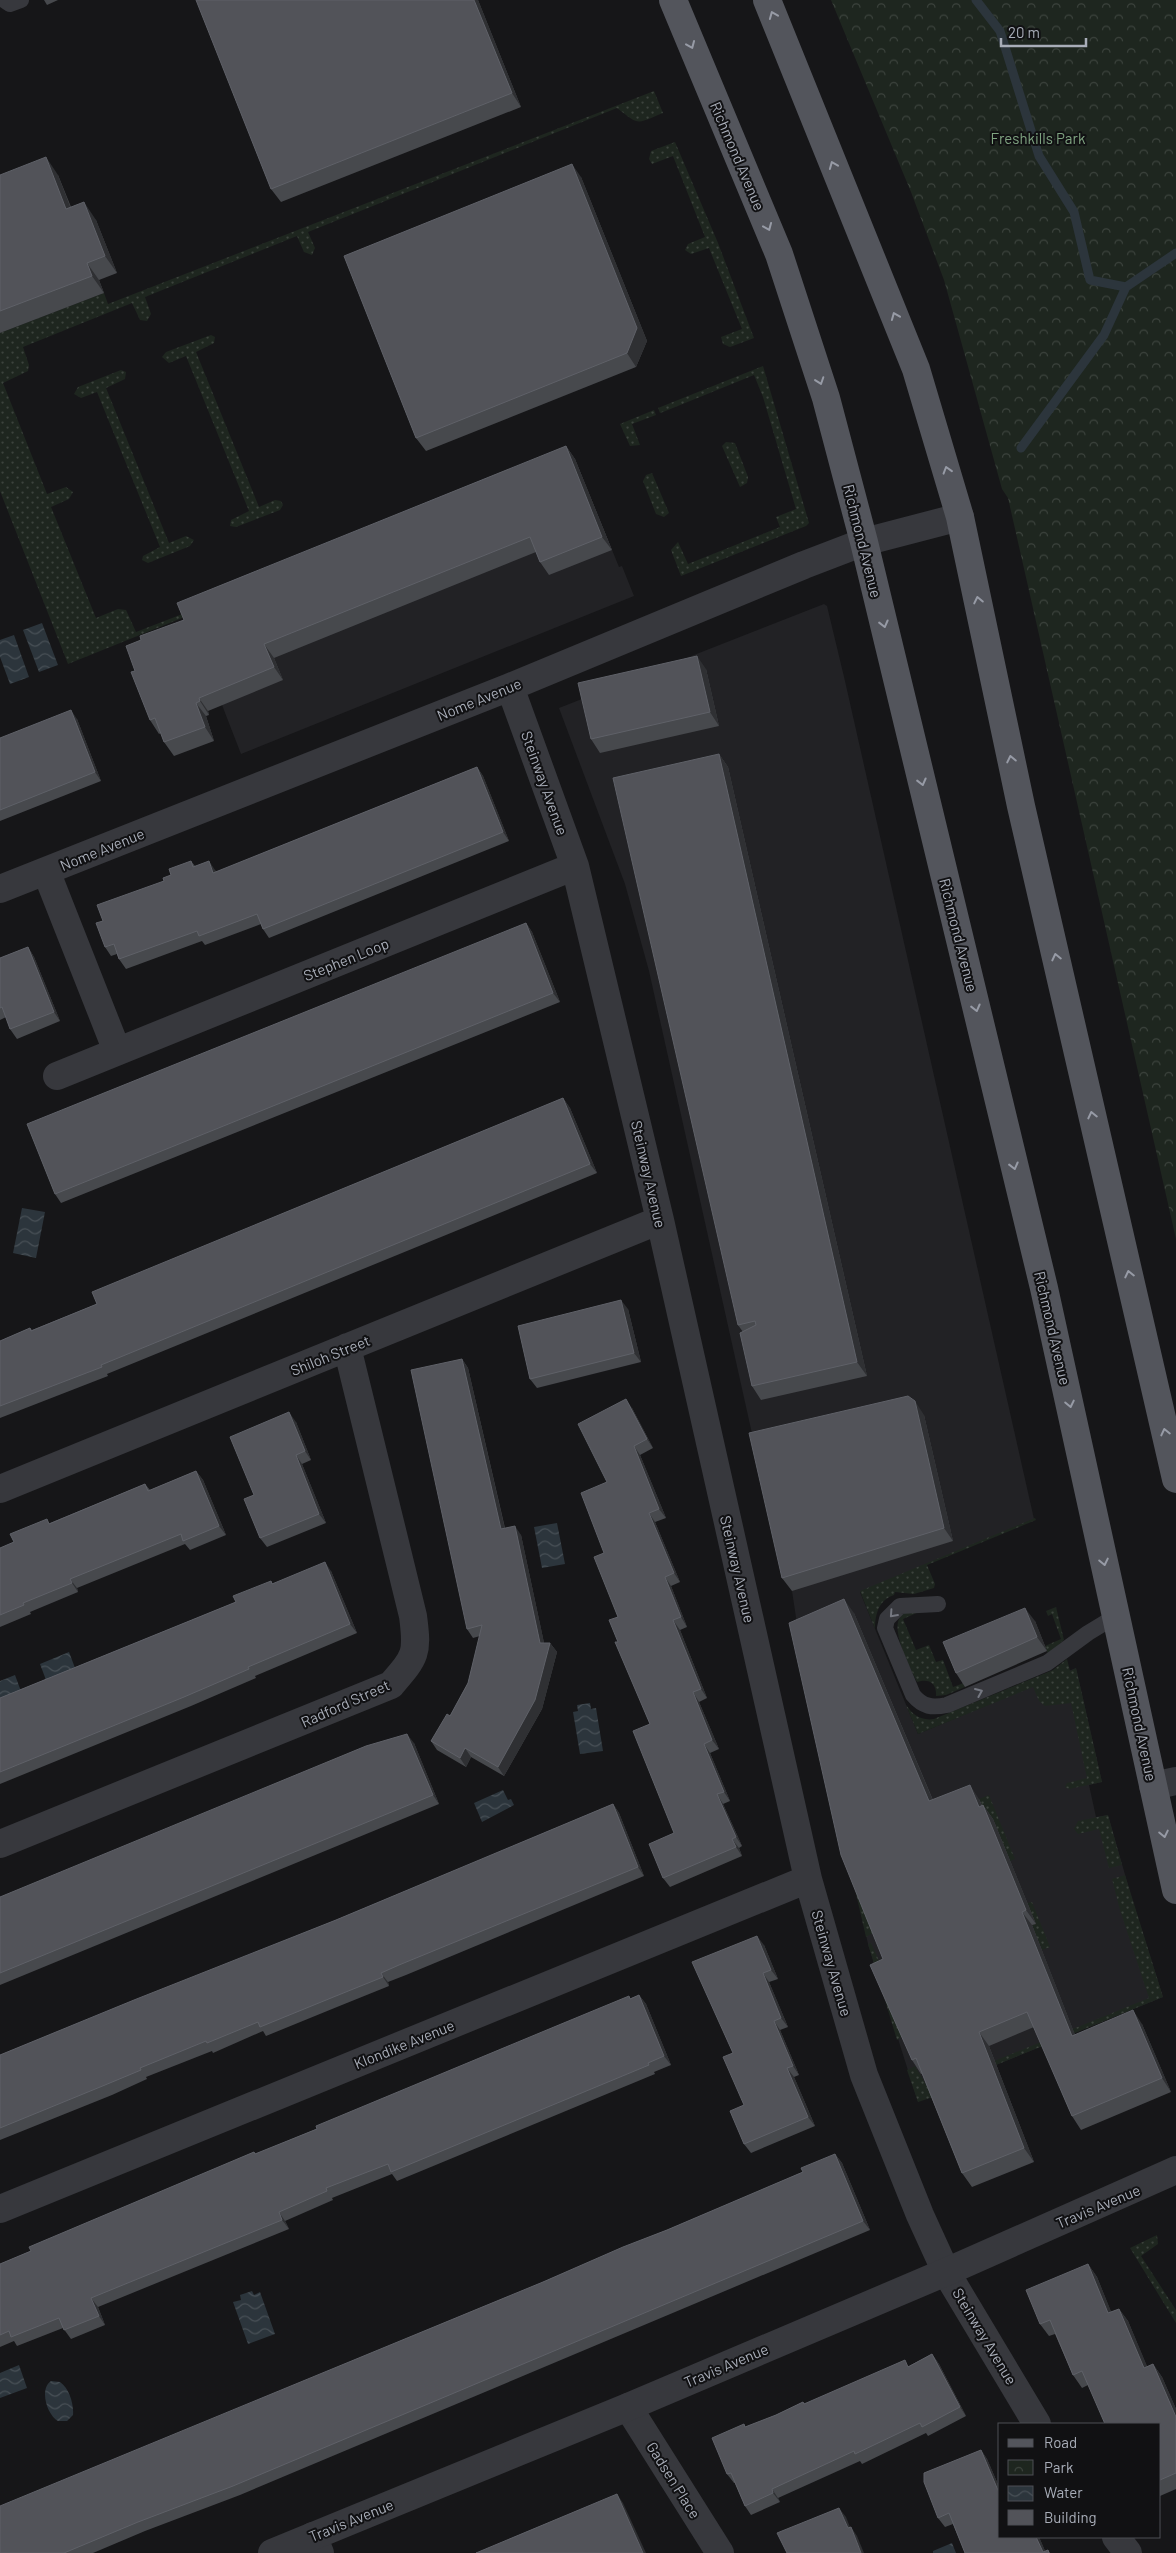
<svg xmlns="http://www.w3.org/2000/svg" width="1176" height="2553" font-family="Barlow,sans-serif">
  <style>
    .built { fill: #222225 }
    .grass { fill: url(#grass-dots) }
    .park { fill: url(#park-crowns) }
    .water { fill: url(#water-waves) }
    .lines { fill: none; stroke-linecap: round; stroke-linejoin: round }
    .stream { stroke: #2c353c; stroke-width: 9 }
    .service { stroke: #37383d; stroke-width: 16 }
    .minor { stroke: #37383d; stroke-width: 28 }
    .tertiary { stroke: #37383d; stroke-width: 28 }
    .primary { stroke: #53555c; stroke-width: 28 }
    .wall { fill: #47494d }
    .shaded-wall { fill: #2f3033 }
    .building { fill: #525359; stroke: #5f6168 }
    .oneway { stroke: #979ba6 }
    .oneway2 { stroke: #757881 }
    .labels { text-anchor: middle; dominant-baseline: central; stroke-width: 4; stroke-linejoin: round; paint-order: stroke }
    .park-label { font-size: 15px; fill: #7fa381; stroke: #111113 }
    .street-label { font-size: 15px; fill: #a8adb8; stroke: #111113 }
  </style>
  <defs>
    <pattern id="grass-dots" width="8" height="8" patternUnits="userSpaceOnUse" patternTransform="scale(1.25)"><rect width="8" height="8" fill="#1e261f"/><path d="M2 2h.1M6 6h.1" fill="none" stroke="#3c433d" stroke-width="1.8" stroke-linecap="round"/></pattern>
    <pattern id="park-crowns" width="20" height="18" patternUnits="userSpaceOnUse" patternTransform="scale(1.25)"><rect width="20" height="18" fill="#1e261f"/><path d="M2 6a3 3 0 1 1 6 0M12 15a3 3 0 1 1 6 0" fill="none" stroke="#3c433d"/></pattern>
    <pattern id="water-waves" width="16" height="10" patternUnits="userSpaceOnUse" patternTransform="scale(1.25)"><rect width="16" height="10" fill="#2c353c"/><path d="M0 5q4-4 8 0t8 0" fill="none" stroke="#485056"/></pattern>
  </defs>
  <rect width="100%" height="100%" fill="#161618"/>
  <path class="built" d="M575,459L619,567L622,566L634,596L241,754L222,705L229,599Z
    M824,604L827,606L845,681L1034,1519L860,1592L918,1734L1076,1668L1102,1782L1089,1785L1096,1817L1108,1815L1132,1899L1163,1997L937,2089L918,2102L868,1944L799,1637L792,1591L753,1438L649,971L625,884L559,708Z"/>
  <path class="grass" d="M654,91L663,113C636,124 640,126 617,108L308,232L315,248L312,255L304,252L297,236L145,297L151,314L147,321L140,320L132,303L23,347L29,365L28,371L3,383L47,494L66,487L73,492L69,499L51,507L96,618L118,609L126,610L136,632L185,613L187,616L68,664L0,491V333L104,293L108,304L126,297Z
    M675,142L718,243L754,338L730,347L723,344L721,337L742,329L709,248L691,254L685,250L688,244L705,237L673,156L652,164L649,159L651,151Z
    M211,335L215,337L214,343L196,352L259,507L275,500L281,501L283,505L280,510L236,527L230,526L231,520L249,511L186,356L169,363L162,357L166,352Z
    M763,366L809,523L806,526L681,576L671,550L678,542L688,564L780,527L776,517L796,509L763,397L754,375L663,412L660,413L658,408Z
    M121,370L126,372L125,379L106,388L169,543L186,536L194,540L190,546L148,563L142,560L143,556L160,547L97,392L81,398L74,394L78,387Z
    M654,410L656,415L632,424L640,445L630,446L620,424Z
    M726,442L735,443L748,477L747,483L740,487L722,446Z
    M652,473L669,513L664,517L656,514L643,481L646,475Z
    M1035,1518L1036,1520L927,1565L935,1584L934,1588L914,1594L895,1592L894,1595C879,1600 875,1614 875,1629L860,1591Z
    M1056,1607L1064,1640L1048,1654L1045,1646L1061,1639L1052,1614L1048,1616L1046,1611Z
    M921,1611L903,1619L916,1650L929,1645L936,1662L943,1660L953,1687L964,1683L965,1687L946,1695L936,1696C937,1683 929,1678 917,1682C911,1669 885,1622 905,1613C910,1611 916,1612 921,1611Z
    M1067,1659L1070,1671L1076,1668L1102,1782L1069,1789L1065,1787L1067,1783L1087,1778L1071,1703L1045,1706L1039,1701L1033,1687L918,1734L906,1705C913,1715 921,1721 934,1719L1053,1670Z
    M989,1795L1015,1859L1010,1861L993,1819L988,1820L979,1799Z
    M1108,1815L1122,1865L1109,1868L1099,1829L1078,1834L1074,1829L1078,1821Z
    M850,1868L873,1933L866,1937Z
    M1125,1875L1163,1997L937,2089L939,2095L918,2102L907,2070L915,2066L928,2088L1149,1998L1120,1910L1112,1879Z
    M1032,1902L1050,1947L1042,1950L1032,1925L1035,1924L1027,1903Z
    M871,1943L886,1976L904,2035L897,2040L868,1944Z
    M1157,2235L1158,2244L1141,2256L1176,2310V2323L1130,2248Z"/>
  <path class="park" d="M831,0H1176V1239L1008,498L1002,489L944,280L911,192Z"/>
  <path class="water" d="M42,623L58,665L39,672L23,630Z
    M14,635L29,677L10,684L0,657V640Z
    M22,1208L45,1212L36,1258L13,1253Z
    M557,1523L565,1564L542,1568L534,1527Z
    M69,1652L75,1668L46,1680L40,1664Z
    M15,1675L22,1694L0,1703V1681Z
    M590,1703L591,1709L596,1708L603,1751L580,1754L573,1712L578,1711L577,1705Z
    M503,1790L508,1800L511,1799L514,1805L482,1822L474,1803Z
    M252,2291L254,2295L260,2292L275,2334L248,2344L233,2302L241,2300L240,2295Z
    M19,2365L27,2388L0,2398V2373Z
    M51,2381L60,2382C69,2388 74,2404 73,2415L67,2421H58C47,2415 39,2389 51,2381Z
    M952,2543L956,2553H933V2551Z"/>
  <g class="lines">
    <path class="stream" d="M976,0L1000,31L1039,156L1074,212L1090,280L1126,287L1104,335L1021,448
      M1126,287L1176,253"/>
    <path class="service" d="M4,0L10,4L21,0
      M938,1604L900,1606L887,1619L885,1628L913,1695C923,1707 932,1708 947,1705L1047,1663L1088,1633L1116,1616"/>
    <path class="minor" d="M510,687L575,866L660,1220L808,1879L864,2075L920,2215L946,2272L1037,2424
      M46,871L117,1051
      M0,889L510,687L804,565L864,542L960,517
      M57,1076L575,866
      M0,1489L660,1220
      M0,1844L391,1685C416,1656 418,1654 413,1616L347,1347
      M0,2209L808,1879
      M628,2407L720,2553
      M313,2536L320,2553
      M1116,2537L1128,2553"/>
    <path class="tertiary" d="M1153,1786L1176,1781
      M272,2553L628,2407L946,2272L1176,2170"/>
    <path class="primary" d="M673,0L779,254L826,398L864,542L1044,1288L1176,1890
      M767,0L916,369L960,517L1021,806L1176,1479"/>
  </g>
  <path class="wall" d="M44,0H58L47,5Z
    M478,0L521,107L281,202L271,189Z
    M0,175H58L71,207L96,220L117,273L99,280L104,293L0,333Z
    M581,177L647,341L636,367L426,451L416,438Z
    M566,446L575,459L612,550L549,575L540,562L536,552L274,658L283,680L208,711L209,715L206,716L214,741L174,756L164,742L161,733L159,734L150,720L135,671L141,640Z
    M706,669L719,726L600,753L591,739Z
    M77,719L101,781L0,821V738Z
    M719,754L728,767L867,1376L761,1400L752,1386L743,1332L738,1325Z
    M477,767L483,776L509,841L269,938L263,929L261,924L205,945L202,941L126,969L119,959L117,954L111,956L105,947L103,921L164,881L191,861L195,866L215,870L216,872Z
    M526,923L532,932L560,1002L61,1203L55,1194Z
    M28,947L34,957L60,1021L17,1039L10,1029L6,1017L0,1020V958Z
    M563,1098L570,1108L597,1173L107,1374L108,1376L0,1418V1341L30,1328L32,1330L97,1304Z
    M628,1309L641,1362L537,1388L530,1379Z
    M462,1359L468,1368L505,1528L521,1535L544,1643H550L557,1652L542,1709L504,1776L471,1757L466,1767L437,1750L431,1741L450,1716L468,1683L480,1636L473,1638L467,1629Z
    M632,1408L653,1448L640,1455L666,1518L655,1522L680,1582L671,1586L687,1627L680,1630L707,1698L699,1702L719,1749L710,1753L730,1801L723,1804L742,1846L739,1848L742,1856L670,1887L663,1878L674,1833L650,1724L618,1642V1617L604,1553L607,1482Z
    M924,1415L953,1541L792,1591L782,1578Z
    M296,1422L311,1460L302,1464L326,1523L267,1547L260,1538L254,1495Z
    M196,1471L203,1480L226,1535L190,1550L185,1544L77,1588L78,1592L30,1612L31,1614L0,1627V1548L14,1542L50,1523L145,1484L150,1490Z
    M331,1571L357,1633L255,1676L256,1678L191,1706L0,1784V1698L236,1602L271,1581L273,1584Z
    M854,1613L933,1800L979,1799L982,1805H983L993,1819L1036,1924L1032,1925L1075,2035L1142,2024L1171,2092L1081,2130L1072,2116L1034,2027L989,2046L1034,2162L972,2187L962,2173L922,2074H921L912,2060L883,1959Z
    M1035,1621L1047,1651L965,1687L956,1673Z
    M414,1743L439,1804L0,1985V1897Z
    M613,1804L619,1813L644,1876L406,1975L388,1982L389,1986L337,2007L266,2036L263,2031L213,2053L212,2051L146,2077L147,2079L112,2095L0,2140V2055L336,1920Z
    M764,1945L778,1979L769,1982L788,2027L780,2030L799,2075L794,2077L815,2126L751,2153L744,2144V2105L733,2053Z
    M639,1995L646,2004L671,2065L654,2072L655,2074L397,2181L392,2174L332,2198L333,2200L285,2221L289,2229L98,2307L105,2325L71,2339L63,2328L17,2346L14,2341L0,2347V2264L31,2251L254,2152L256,2154Z
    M835,2154L842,2163L870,2230L240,2495L145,2531L93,2553H0L543,2282L667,2230L803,2172Z
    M1088,2264L1097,2277L1111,2312L1119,2309L1128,2321L1147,2367L1153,2364L1162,2377L1176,2409V2489L1160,2496V2424L1088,2385L1082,2388L1073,2375L1055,2334L1049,2336L1040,2324Z
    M932,2354L939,2364L966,2416L928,2436L926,2433L862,2464L860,2461L778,2498L780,2502L751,2515L745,2506L735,2483H734L727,2474L744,2424L745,2427L776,2415L803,2402L805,2404L909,2366Z
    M981,2450L987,2459L1000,2489V2537H1039L1045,2551L1048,2550L1050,2553H965L953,2524L945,2527L938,2518Z"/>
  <path class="shaded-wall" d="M474,0H478L521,107L512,93Z
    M46,157L58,175L78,227L66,209Z
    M572,164L581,177L647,341L636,367L627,353Z
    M84,202L96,220L117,273L105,256Z
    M87,263L99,280L104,293L92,276Z
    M566,446L575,459L612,550L602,537Z
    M264,644L274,658L283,680L274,667Z
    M697,656L706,669L719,726L710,712Z
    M199,698L208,711L209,715L200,701Z
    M196,703L206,716L214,741L205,727Z
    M71,710L77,719L101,781L95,772Z
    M719,754L728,767L867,1376L857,1362Z
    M477,767L483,776L509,841L503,832Z
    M209,861L215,870L220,882L213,873Z
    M526,923L532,932L560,1002L553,993Z
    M28,947L34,957L60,1021L54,1012Z
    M563,1098L570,1108L597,1173L590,1164Z
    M621,1300L628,1309L641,1362L634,1353Z
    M462,1359L468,1368L507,1538L501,1529Z
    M626,1399L632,1408L653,1448L647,1439Z
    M915,1401L924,1415L953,1541L944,1528Z
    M289,1412L296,1422L311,1460L305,1451Z
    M634,1446L640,1455L666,1518L659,1509Z
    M296,1455L302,1464L326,1523L319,1514Z
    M196,1471L203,1480L226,1535L219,1526Z
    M649,1513L655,1522L680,1582L674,1573Z
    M515,1526L521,1535L546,1652L540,1643Z
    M325,1562L331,1571L357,1633L350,1624Z
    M665,1577L671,1586L687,1627L681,1617Z
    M70,1579L77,1588L78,1592L72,1583Z
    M844,1599L854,1613L939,1815L929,1801Z
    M1025,1608L1035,1621L1047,1651L1037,1637Z
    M673,1620L680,1630L707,1698L701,1689Z
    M550,1643L557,1652L542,1709L504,1776L498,1767Z
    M693,1692L699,1702L719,1749L712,1740Z
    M407,1734L414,1743L439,1804L433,1795Z
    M704,1744L710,1753L730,1801L724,1792Z
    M465,1748L471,1757L466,1767L460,1758Z
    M970,1785L979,1799L988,1820L979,1807Z
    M717,1794L723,1804L742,1846L736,1837Z
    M613,1804L619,1813L644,1876L638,1867Z
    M983,1805L993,1819L1036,1924L1026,1910Z
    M732,1839L739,1848L742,1856L736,1847Z
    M1022,1912L1032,1925L1081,2050L1072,2036Z
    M757,1936L764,1945L778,1979L771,1970Z
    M381,1973L388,1982L389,1986L383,1977Z
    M763,1973L769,1982L788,2027L781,2018Z
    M639,1995L646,2004L671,2065L664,2056Z
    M1133,2010L1142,2024L1171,2092L1162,2078Z
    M774,2021L780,2030L799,2075L793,2066Z
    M979,2032L989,2046L1034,2162L1024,2148Z
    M787,2068L794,2077L815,2126L808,2117Z
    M835,2154L842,2163L870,2230L863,2221Z
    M279,2212L285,2221L289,2229L282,2220Z
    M1088,2264L1097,2277L1117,2326L1108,2313Z
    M91,2298L98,2307L105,2325L99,2316Z
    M1119,2309L1128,2321L1153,2380L1144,2368Z
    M932,2354L939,2364L966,2416L960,2407Z
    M1153,2364L1162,2377L1176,2409V2417Z
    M981,2450L987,2459L1000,2489V2495Z
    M772,2489L778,2498L780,2502L773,2493Z
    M617,2494L623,2503L646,2553H643Z
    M839,2508L846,2517L854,2537L848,2528Z
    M851,2527L857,2536L864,2553H861Z
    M1036,2537H1039L1046,2553H1043Z"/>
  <path class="building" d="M196,0H474L512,93L271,189Z
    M46,157L66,209L84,202L105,256L87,263L92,276L0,311V175Z
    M572,164L637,328L627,353L416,438L344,256Z
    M566,446L602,537L540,562L530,537L264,644L274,667L199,698L200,701L196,703L205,727L164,742L155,718L150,720L131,672L135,671L126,646L141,640L140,636L184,620L177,603Z
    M697,656L710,712L591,739L578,683Z
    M71,710L95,772L0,810V738Z
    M719,754L857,1362L752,1386L740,1333L756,1325L755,1321L738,1325L613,778Z
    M477,767L503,832L263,929L257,914L199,936L197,931L119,959L114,944L105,947L96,923L103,921L97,905L164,881L163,878L171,875L169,869L191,861L193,867L209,861L213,873Z
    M526,923L553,993L55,1194L27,1124Z
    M28,947L54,1012L10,1029L2,1007L0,1008V958Z
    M563,1098L590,1164L101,1365L102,1367L0,1406V1341L30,1328L31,1331L97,1304L92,1292Z
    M621,1300L634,1353L530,1379L518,1326Z
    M462,1359L501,1529L515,1526L540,1643H550L535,1700L498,1767L465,1748L460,1758L431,1741L447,1714L450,1716L468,1683L482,1625L467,1629L411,1370Z
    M908,1396L915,1401L944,1528L782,1578L749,1433Z
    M626,1399L647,1439L634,1446L659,1509L649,1513L674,1573L665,1577L681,1617L673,1620L701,1689L693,1692L712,1740L704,1744L724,1792L717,1794L736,1837L732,1839L736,1847L663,1878L649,1844L674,1833L633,1731L650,1724L615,1642H618L609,1620L618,1617L594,1557L604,1553L581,1493L607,1482L578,1424Z
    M289,1412L305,1451L296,1455L319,1514L260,1538L244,1499L254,1495L230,1437Z
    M196,1471L219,1526L183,1541L181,1534L70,1579L72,1583L23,1603L24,1605L0,1615V1548L14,1542L10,1534L47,1519L49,1524L145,1484L148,1491Z
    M325,1562L350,1624L248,1667L249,1669L184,1697L0,1772V1698L236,1602L233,1596L271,1581L272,1584Z
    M844,1599L929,1801L970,1785L979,1807L983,1805L1026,1910L1022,1912L1072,2036L1133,2010L1162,2078L1072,2116L1027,2012L979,2032L1024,2148L962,2173L916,2058L912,2060L870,1965L883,1959L841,1855L789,1623Z
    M1025,1608L1037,1637L956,1673L943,1642Z
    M407,1734L433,1795L0,1973V1897L366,1746Z
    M613,1804L638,1867L399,1965L381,1973L383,1977L331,1998L260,2027L258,2022L207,2043L206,2041L140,2068L141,2070L105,2085L0,2128V2055L134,2000L336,1920Z
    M757,1936L771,1970L763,1973L781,2018L774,2021L793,2066L787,2068L808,2117L744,2144L730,2111L744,2105L723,2057L733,2053L692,1962Z
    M639,1995L664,2056L648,2063L649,2065L391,2172L388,2164L326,2188L327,2191L279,2212L282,2220L91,2298L99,2316L64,2330L59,2318L11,2337L9,2331L0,2335V2264L31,2251L29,2247L254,2152L255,2154L317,2129L316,2126L554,2027L629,1996L630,1999Z
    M835,2154L863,2221L233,2486L138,2522L64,2553H0V2506L543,2282L623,2247L667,2230L803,2172L801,2168Z
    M1088,2264L1108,2313L1119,2309L1144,2368L1153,2364L1176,2417V2473L1160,2480V2424H1105L1082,2371L1073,2375L1050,2320L1040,2324L1026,2290Z
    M932,2354L960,2407L922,2427L920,2423L855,2454L854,2451L772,2489L773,2493L745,2506L731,2473L727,2474L712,2438L744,2424L745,2427L776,2415L803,2402L804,2404L905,2360L908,2367Z
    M981,2450L1000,2495V2537H1036L1043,2552L1048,2550L1049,2553H965L949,2513L938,2518L924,2482V2473Z
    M617,2494L643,2553H476Z
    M839,2508L848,2528L851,2527L861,2553H787L777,2533Z"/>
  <defs><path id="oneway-chevron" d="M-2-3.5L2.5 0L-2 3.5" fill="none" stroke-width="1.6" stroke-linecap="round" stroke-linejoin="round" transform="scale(1.25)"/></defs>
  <g class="oneway">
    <use href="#oneway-chevron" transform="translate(773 15) rotate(-112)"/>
    <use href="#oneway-chevron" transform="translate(691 45) rotate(67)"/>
    <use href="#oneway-chevron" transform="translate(833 165) rotate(-112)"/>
    <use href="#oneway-chevron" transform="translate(768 227) rotate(67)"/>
    <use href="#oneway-chevron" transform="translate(895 316) rotate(-112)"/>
    <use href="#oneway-chevron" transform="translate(820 381) rotate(71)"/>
    <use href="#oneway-chevron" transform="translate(947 470) rotate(-107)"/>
    <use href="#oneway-chevron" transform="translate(978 600) rotate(-102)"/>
    <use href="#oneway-chevron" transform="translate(884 624) rotate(76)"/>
    <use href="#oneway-chevron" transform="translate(1011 759) rotate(-102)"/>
    <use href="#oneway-chevron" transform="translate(922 782) rotate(76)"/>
    <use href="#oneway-chevron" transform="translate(1056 957) rotate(-103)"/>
    <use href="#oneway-chevron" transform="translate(976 1008) rotate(76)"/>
    <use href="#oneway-chevron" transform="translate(1092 1115) rotate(-103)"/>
    <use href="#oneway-chevron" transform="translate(1014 1166) rotate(76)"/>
    <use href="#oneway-chevron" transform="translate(1129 1274) rotate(-103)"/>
    <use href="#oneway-chevron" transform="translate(1070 1404) rotate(78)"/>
    <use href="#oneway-chevron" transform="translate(1165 1432) rotate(-103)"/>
    <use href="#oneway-chevron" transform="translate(1104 1562) rotate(78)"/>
    <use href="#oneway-chevron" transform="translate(1164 1834) rotate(78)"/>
  </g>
  <g class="oneway2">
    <use href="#oneway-chevron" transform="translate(893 1614) rotate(132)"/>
    <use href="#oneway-chevron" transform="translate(979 1692) rotate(-23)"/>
  </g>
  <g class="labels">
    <g class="park-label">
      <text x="1038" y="138">Freshkills Park</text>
    </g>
    <g class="street-label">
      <text transform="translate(738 156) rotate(67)">Richmond Avenue</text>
      <text transform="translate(863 541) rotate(76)">Richmond Avenue</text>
      <text transform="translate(479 699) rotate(-22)">Nome Avenue</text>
      <text transform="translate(545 783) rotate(70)">Steinway Avenue</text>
      <text transform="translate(102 849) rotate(-22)">Nome Avenue</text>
      <text transform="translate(959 935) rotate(76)">Richmond Avenue</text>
      <text transform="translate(346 959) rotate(-22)">Stephen Loop</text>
      <text transform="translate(649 1174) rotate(77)">Steinway Avenue</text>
      <text transform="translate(1053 1328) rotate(77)">Richmond Avenue</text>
      <text transform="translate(330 1355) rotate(-22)">Shiloh Street</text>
      <text transform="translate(738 1569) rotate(77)">Steinway Avenue</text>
      <text transform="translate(345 1703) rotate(-24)">Radford Street</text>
      <text transform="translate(1140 1724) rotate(78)">Richmond Avenue</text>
      <text transform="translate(832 1963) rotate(74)">Steinway Avenue</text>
      <text transform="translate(404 2044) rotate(-22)">Klondike Avenue</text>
      <text transform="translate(1098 2206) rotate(-23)">Travis Avenue</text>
      <text transform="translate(985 2336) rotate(59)">Steinway Avenue</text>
      <text transform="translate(726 2365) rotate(-23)">Travis Avenue</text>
      <text transform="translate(674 2480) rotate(58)">Gadsen Place</text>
      <text transform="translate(351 2520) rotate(-22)">Travis Avenue</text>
    </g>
  </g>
  <rect x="998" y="2423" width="162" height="115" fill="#111113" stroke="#4d4f55"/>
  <rect x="1008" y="2439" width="25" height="8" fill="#53555c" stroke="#4d4f55"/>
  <text x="1044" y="2448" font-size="15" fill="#a8adb8">Road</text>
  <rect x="1008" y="2460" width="25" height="15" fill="url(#park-crowns)" stroke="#4d4f55"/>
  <text x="1044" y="2473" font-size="15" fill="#a8adb8">Park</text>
  <rect x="1008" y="2486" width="25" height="15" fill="url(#water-waves)" stroke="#4d4f55"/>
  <text x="1044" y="2498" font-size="15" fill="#a8adb8">Water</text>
  <rect x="1008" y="2510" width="25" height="15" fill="#525359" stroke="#4d4f55"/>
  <text x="1044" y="2523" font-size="15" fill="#a8adb8">Building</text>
  <path d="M1001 38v8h85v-8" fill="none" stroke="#a8adb8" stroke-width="2.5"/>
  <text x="1008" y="38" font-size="15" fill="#a8adb8" stroke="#111113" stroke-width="4" paint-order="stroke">20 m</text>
</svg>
